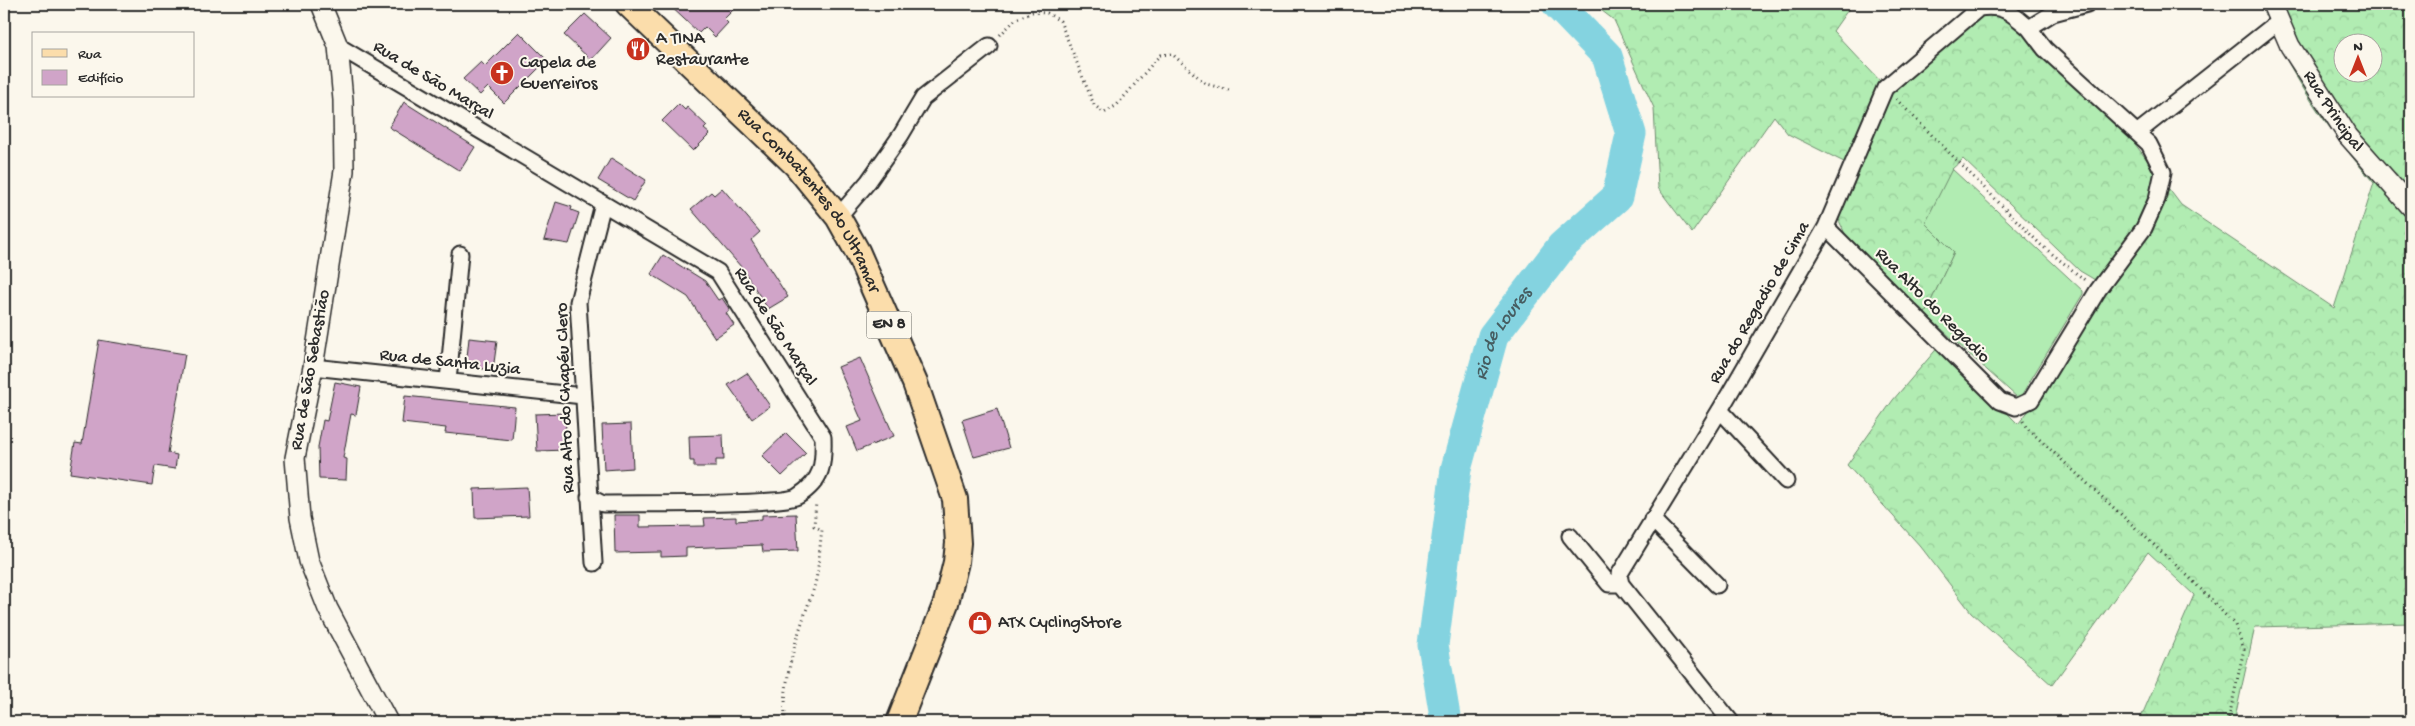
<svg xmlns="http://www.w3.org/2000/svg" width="2415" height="726" font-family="'Gochi Hand',sans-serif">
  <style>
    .forest { fill: url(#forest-crowns); stroke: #6e8c6e; fill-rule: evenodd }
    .garden { fill: #b1ecb2; stroke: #6e8c6e }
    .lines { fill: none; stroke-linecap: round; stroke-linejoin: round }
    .river { stroke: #84d3e0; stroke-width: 31 }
    .building { fill: #d0a4c8; stroke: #2b2b2b }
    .minor-casing { stroke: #2b2b2b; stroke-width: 19 }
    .tertiary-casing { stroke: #2b2b2b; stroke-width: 22 }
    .primary-casing { stroke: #2b2b2b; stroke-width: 28 }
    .path { stroke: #2b2b2b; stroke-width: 3; stroke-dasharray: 1 4; stroke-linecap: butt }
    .minor { stroke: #fbf7ec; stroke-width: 15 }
    .tertiary { stroke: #fbf7ec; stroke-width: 19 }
    .primary { stroke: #fbddab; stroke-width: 24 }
    .labels { text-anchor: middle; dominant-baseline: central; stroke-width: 4; stroke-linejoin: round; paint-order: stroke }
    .shield { fill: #fbf7ec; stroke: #696865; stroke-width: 1 }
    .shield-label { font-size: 16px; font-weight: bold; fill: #2b2b2b }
    .poi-label { font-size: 18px; fill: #2b2b2b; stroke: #fbf7ec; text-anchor: start }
    .street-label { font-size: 18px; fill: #2b2b2b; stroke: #fbf7ec }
    .water-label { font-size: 19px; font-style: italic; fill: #465d61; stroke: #fbf7ec }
  </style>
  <defs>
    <pattern id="forest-crowns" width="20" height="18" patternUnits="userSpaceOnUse" patternTransform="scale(1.25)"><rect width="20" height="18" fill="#b1ecb2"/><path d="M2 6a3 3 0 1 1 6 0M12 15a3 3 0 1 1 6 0" fill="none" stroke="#98cb99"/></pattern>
  </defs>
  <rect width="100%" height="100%" fill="#fbf7ec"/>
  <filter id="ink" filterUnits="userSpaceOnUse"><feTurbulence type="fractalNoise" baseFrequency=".02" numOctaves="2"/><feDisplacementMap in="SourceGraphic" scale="10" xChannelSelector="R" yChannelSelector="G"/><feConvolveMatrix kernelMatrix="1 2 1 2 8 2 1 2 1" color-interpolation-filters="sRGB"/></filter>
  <g filter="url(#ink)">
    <path class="forest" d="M1593,4H1852L1833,31L1882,83L1980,11L2005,16L2126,132L2181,205L2334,308L2374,183C2328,130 2286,70 2261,4H2411V623L2255,627L2234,722H2139L2194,595L2148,552L2052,685L1971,612L1921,547L1847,465L1893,400L1940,345L2018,424L2027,413L2107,287L2080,271L1963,159L1952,169L1954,252L1925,314L1846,236L1836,214L1844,162L1788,134L1774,116L1692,233L1658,188L1654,108L1614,20ZM2342,42H2372V72H2342Z"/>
    <path class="garden" d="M1952,169L2083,291V294L2019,399L1925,314L1954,252L1925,223Z"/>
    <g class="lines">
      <path class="river" id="s1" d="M1446,722L1433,645L1456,469L1493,336L1562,246L1617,197L1631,134L1607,56L1557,4"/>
    </g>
    <path class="building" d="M668,4H739L724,19L728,23L715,37L705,27L699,33Z
      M585,14L611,38L591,60L564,35Z
      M519,32L547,60L504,103L488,87L480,95L463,79L481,62L485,66Z
      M404,102L475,147L460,171L389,127Z
      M679,104L685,110L687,107L707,126L704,129L710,134L693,151L662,121Z
      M611,158L646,180L633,201L598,180Z
      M722,188L760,232L751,240L788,297L768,309L742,268L691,209L711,192L714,195Z
      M556,202L572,207L571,210L579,213L569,244L544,240Z
      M663,255L705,281L718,300L722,298L730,310L726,313L734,325L715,338L688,297L651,274Z
      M469,338L497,341L493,370L466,367Z
      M99,340L185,354L168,453L177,455L175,469L155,466L152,485L70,473L75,443L82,444Z
      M860,358L894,436L857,451L847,427L862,421L838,367Z
      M747,373L770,406L752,419L728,385Z
      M335,382L361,387L356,415L351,414L343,458L347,459L346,480L319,479L318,447L323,420L327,421Z
      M405,396L515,407L512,440L445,433L446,428L402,423Z
      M997,409L1009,448L974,457L962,420Z
      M565,413L567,450L537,451L535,414Z
      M631,424L633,468L604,470L602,425Z
      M786,433L806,453L782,476L762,456Z
      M723,435L724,460H716V467H694V461H690L689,436Z
      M527,487L529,516L475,518L474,489Z
      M796,514L798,551L763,552L762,545L686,548V556L661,557V552L615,553L614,515H640V527L705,526L704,518L736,517V521L762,519V515Z"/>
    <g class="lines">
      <g class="minor-casing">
        <path id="minor" d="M338,46L718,272L823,437C824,464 823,480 798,496C784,506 631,503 603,504L589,497
          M2137,133L2279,21
          M838,217L868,182L901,135L923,98L989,46
          M1826,227L2000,401L2016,407L2031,400L2098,290L2144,228L2157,199L2163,172L2149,144L2045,49L2029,28
          M313,367L583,396
          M448,381L460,254
          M1720,410L1786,481
          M1652,519L1717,585
          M1570,536L1609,584H1621
          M594,563L578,302L603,204
          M1731,722L1621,584L1619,575L1720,410L1826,227L1885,88L1979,8C2005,5 2010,12 2029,28L2053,13L2087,4"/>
      </g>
      <g class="tertiary-casing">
        <g id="tertiary">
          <path d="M321,4L338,46L343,100L344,171L313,367L295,458L300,518L309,561L328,609L388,722"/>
          <path id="s2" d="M2272,4L2290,46L2348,136L2411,207"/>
        </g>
      </g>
      <g class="primary-casing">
        <g id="primary">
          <path id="s3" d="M628,4L796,165L838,217L857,251L915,383L955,499L958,543L956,562L946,603L899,722"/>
        </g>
      </g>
      <path class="path" d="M1000,35L1016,19L1032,12L1047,13L1060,21L1094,105L1104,113L1117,105L1160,55L1172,54L1206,84L1229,90
        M1896,99L2041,245L2086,281
        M2023,421L2026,427L2190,578L2235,625L2244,649L2228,722
        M785,722C783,674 797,636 813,591C819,573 819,550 822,530L814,526L816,502"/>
      <use href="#minor" class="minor"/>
      <use href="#tertiary" class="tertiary"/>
      <use href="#primary" class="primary"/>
    </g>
  </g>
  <defs>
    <g id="restaurant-disc" transform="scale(1.25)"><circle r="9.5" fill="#c8321e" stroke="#fbf7ec"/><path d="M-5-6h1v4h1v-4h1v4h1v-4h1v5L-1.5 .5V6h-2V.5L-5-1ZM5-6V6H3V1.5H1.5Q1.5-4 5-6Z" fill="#fff"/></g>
    <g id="church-disc" transform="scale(1.25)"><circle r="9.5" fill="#c8321e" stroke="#fbf7ec"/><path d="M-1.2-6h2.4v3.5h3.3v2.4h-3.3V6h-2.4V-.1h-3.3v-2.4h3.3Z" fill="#fff"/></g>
    <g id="shop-disc" transform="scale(1.25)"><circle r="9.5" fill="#c8321e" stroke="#fbf7ec"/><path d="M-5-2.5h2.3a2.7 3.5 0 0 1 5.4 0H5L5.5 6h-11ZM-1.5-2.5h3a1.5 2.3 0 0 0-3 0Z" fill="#fff"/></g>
  </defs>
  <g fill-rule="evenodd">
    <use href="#restaurant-disc" x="638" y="49"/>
    <use href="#church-disc" x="502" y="73"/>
    <use href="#shop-disc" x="980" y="623"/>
  </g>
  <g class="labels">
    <rect class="shield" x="866.5" y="311.5" width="45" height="27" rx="4"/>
    <g class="shield-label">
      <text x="889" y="325">EN 8</text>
    </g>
    <g class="poi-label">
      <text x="656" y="39">A TINA<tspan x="656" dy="21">Restaurante</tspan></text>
      <text x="520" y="63">Capela de<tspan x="520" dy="21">Guerreiros</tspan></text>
      <text x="998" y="623">ATX CyclingStore</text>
    </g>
    <g class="street-label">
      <text transform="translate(433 81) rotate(31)">Rua de São Marçal</text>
      <text stroke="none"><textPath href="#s2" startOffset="124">Rua Principal</textPath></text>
      <text stroke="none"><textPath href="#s3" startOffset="269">Rua Combatentes do Ultramar</textPath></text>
      <text transform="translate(1760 303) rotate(-60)">Rua do Regadio de Cima</text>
      <text transform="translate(1932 306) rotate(45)">Rua Alto do Regadio</text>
      <text transform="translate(775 327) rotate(57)">Rua de São Marçal</text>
      <text transform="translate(450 363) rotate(6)">Rua de Santa Luzia</text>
      <text transform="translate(311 370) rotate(-80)">Rua de São Sebastião</text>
      <text transform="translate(566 398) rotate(-92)">Rua Alto do Chapéu Clero</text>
    </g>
    <g class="water-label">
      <text stroke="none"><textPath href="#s1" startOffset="400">Rio de Loures</textPath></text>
    </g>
  </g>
  <rect width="2415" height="726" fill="none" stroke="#fbf7ec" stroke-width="20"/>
  <rect x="10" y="10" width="2395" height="706" fill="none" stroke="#2b2b2b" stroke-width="2" filter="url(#ink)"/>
  <rect x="32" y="32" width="162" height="65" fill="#fbf7ec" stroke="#a8a59f"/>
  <rect x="42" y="49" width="25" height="8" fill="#fbddab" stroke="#a8a59f"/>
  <text x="78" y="58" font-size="15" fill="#2b2b2b">Rua</text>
  <rect x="42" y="70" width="25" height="15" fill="#d0a4c8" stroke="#a8a59f"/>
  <text x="78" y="82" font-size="15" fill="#2b2b2b">Edifício</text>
  <g transform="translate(2358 58)"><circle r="24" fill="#fbf7ec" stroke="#a8a59f"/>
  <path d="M0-4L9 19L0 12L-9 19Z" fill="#c8321e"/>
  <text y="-8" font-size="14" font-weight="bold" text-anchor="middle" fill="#2b2b2b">N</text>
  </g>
</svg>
